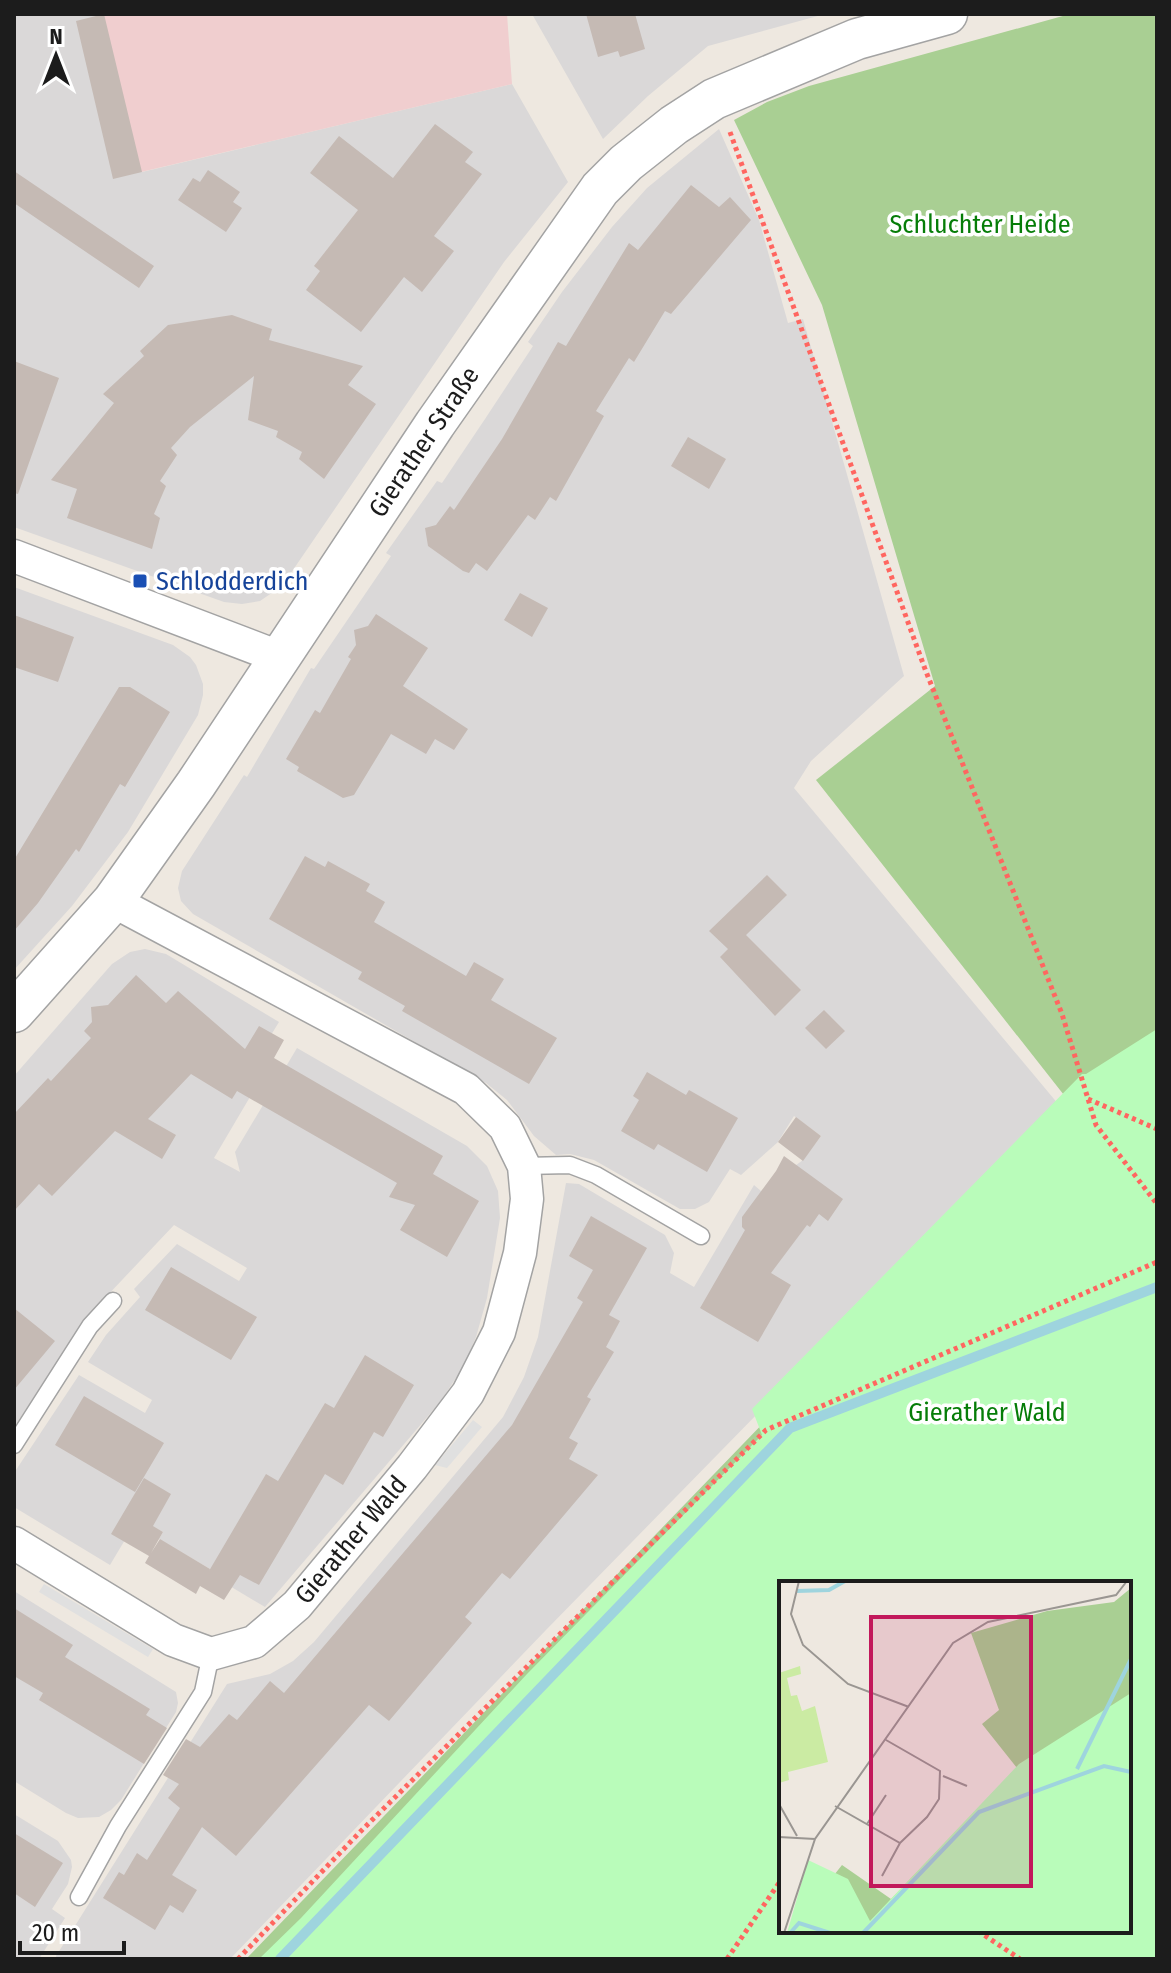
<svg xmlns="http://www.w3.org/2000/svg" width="1171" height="1973" font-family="'Fira Sans Condensed',sans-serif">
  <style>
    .residential { fill: #dad8d8 }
    .commercial { fill: #f0cecf }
    .forest { fill: #a9cf93; fill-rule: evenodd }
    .park { fill: #b9fcba; fill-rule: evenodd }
    .parking { fill: #e0e0e0 }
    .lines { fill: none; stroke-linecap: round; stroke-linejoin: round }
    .stream { stroke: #9ed4de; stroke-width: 10 }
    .building { fill: #c5bab4 }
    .service-casing { stroke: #a3a3a3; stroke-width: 19 }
    .minor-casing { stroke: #a3a3a3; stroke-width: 35 }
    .tertiary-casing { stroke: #a3a3a3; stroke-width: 43 }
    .path { stroke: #ff6660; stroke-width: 5; stroke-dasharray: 4 4; stroke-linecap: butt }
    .service { stroke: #fff; stroke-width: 16 }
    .minor { stroke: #fff; stroke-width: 32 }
    .tertiary { stroke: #fff; stroke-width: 40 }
    .transit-dot { fill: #1a4fb4; stroke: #fff; stroke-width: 3 }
    .labels { text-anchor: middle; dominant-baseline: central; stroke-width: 7; stroke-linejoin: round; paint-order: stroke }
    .park-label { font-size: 26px; fill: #067d08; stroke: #fff }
    .street-label { font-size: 26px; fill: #1c1c1c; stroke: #fff }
    .transit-label { font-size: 26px; fill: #164399; stroke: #fff; text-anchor: start }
    .inset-river { fill: none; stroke: #9ed4de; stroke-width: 4 }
    .inset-road { fill: none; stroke: #9a9692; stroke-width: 2 }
    .view { fill: #c2185b; fill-opacity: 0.15; stroke: #c2185b; stroke-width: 4 }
    .inset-edge { fill: none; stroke: #1c1c1c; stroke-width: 4 }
  </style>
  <rect width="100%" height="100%" fill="#eee8e0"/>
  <path class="residential" d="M14,14H103L142,172L512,84L568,182L504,262L282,586L260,601L242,604L224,602L14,527Z
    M532,14H825L708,46L648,96L603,139Z
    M719,129L759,220L788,323L803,319L904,676L811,761L794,788L1059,1105L546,1630L230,1959H57L56,1956L227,1684L270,1674L293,1661L314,1642L503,1417L524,1377L538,1337L566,1183L579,1184L665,1235L674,1253L670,1273L694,1287L754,1185L761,1191L803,1160L821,1136L794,1116L778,1142L741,1175L730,1169L709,1202L695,1209H680L594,1160L570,1154L556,1155L534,1136L507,1100L486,1083L193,914L181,901L178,888L182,871L244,775L247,777L311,668L314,669L391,556L386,553L437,481L442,483L485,419L533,346L528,342L562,292L612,227L647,188Z
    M14,587L173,645L190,657L196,665L203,684V695L198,715L128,832L72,906L14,970Z
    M145,949L166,954L279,1022L258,1056L270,1063L214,1158L240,1172L235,1152L297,1048L467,1146L487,1166L498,1191L500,1218L487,1298L476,1337L464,1366L440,1402L265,1607L208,1573L210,1569L159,1539L163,1532L138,1518L110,1565L14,1507V1473L79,1375L145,1413L152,1400L88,1362L106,1335L140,1297L134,1289L177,1244L239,1281L247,1268L174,1225L88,1316L14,1427V1076L112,964L130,952Z
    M14,1591L176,1692L178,1703L176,1712L121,1800L111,1810L99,1817L78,1818L66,1813L14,1781Z
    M14,1814L58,1841L71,1860L72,1867L68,1884L52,1909L65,1918L39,1959L14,1957Z"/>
  <path class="commercial" d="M103,14H507L512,84L141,172Z"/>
  <path class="forest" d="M1070,14H1157V1959H246L1071,1104L816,780L935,686L822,305L734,120L767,102L809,86ZM781,1583H1129V1931H781Z"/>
  <path class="park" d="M1157,1029V1959H259L301,1918L527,1674L762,1435L752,1409L1082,1074H1086ZM781,1583H1129V1931H781Z"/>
  <path class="parking" d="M473,1420L482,1427L447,1468L435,1465Z
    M44,1584L153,1649L148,1657L39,1592Z"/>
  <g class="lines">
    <path class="stream" d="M280,1959L790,1428L1157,1287"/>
  </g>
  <path class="building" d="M104,14L142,172L113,179L76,21Z
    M586,14H635L645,49L620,57L618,51L598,57Z
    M435,124L473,152L465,162L482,174L434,236L454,251L422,292L404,277L361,332L306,290L320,271L314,266L358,210L310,173L339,136L393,178Z
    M208,170L240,192L233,202L242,208L226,232L178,200L193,178L200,182Z
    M14,171L154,266L139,288L14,203Z
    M691,185L719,207L730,197L751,220L671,314L665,311L634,362L629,358L596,411L604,416L556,501L550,497L535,520L528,515L487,571L476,563L469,573L463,571L428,546L425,528L436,525L450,506L454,510L502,439L558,342L566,346L629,243L638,250Z
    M232,315L272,329L269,340L363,366L348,385L376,404L324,479L299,459L302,452L276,437L278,431L248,420L254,376L190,427L171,448L177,455L160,481L166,486L154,514L160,518L152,549L67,518L77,489L51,480L114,403L103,394L144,356L140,351L168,325Z
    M14,361L59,378L18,494L14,493Z
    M688,437L726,459L709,489L671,466Z
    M520,593L548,608L532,637L504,620Z
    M376,614L428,648L403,686L468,729L454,750L435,739L426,754L391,734L354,795L343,798L297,771L299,767L286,759L315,710L320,713L351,659L348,657L356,645L354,630L368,626Z
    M14,615L74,637L58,682L14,667Z
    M119,687H130L170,712L125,787L120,784L79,852L76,849L38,903L14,931V860Z
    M305,856L325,867L328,861L370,884L366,891L385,902L374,922L466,976L474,962L504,979L491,1000L557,1038L529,1084L402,1011L405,1006L358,979L362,972L269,919Z
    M767,875L787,895L746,935L801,990L775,1016L720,957L728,949L709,931Z
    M136,975L166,1003L178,991L245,1049L259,1026L284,1040L274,1058L443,1156L433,1174L479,1201L447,1257L400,1230L415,1205L389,1197L397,1183L237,1091L232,1099L191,1074L148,1119L176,1135L162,1159L115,1131L52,1196L39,1184L14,1211V1114L48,1078L51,1081L91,1038L84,1031L92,1022L91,1007L108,1005Z
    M824,1010L845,1031L826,1049L805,1028Z
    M647,1072L686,1095L689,1090L738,1118L707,1172L658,1144L654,1150L621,1131L639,1100L633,1096Z
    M796,1117L821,1136L803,1161L778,1142Z
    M784,1156L843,1199L828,1221L819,1214L810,1227L807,1225L771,1273L791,1285L758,1342L700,1308L745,1230L742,1227V1217L776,1171Z
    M591,1216L647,1248L609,1315L620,1321L606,1347L614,1352L587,1397L591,1399L569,1438L578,1443L569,1459L598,1475L510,1579L502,1573L465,1617L472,1623L389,1721L369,1705L236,1856L202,1827L172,1875L197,1890L183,1913L170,1905L155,1930L103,1898L119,1872L124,1875L137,1853L147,1860L180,1808L168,1798L179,1784L163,1775L186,1739L200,1747L229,1714L237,1720L270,1681L284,1693L512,1425L583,1302L577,1298L593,1270L569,1256Z
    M171,1267L257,1317L231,1360L145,1310Z
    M14,1308L55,1341L14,1390Z
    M365,1355L414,1385L383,1437L374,1432L343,1485L325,1474L259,1585L240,1575L224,1600L200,1586L196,1594L145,1563L149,1556L111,1534L144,1478L171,1494L153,1526L163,1532L151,1553L160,1539L210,1569L209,1571L266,1474L278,1481L325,1403L334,1408Z
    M84,1396L164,1443L135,1492L55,1445Z
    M14,1608L73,1645L65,1657L150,1709L146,1715L167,1728L144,1764L39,1700L43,1693L14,1676Z
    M14,1833L63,1863L35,1907L14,1893Z"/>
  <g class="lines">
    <g class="service-casing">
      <path id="service" d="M524,1166L570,1165L596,1175L701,1236
        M14,1445L90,1326L113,1301
        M79,1897L118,1826L203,1692L211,1654"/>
    </g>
    <g class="minor-casing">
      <path id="minor" d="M14,556L279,657
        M14,1543L173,1640L211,1654L254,1642L297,1605L412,1467L468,1393L499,1332L520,1253L527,1199L524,1166L505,1127L466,1089L113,901"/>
    </g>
    <g class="tertiary-casing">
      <path id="tertiary" d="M14,1012L113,901L196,784L435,424L600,189L626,163L674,125L714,99L857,39L947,14"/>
    </g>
    <path class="path" d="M730,132L925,669L1062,1014L1096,1125L1157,1204
      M1088,1099L1157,1129
      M978,1931L1020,1959
      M238,1959L361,1831L766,1430L1157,1262
      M727,1959L781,1880"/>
    <use href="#service" class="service"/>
    <use href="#minor" class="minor"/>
    <use href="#tertiary" class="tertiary"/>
  </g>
  <rect class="transit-dot" x="132" y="573" width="16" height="16" rx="4"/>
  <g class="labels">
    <g class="park-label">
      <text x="980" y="224">Schluchter Heide</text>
      <text x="987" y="1412">Gierather Wald</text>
    </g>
    <g class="street-label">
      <text transform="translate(424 442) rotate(-56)">Gierather Straße</text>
      <text transform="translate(351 1540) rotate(-50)">Gierather Wald</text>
    </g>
    <g class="transit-label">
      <text x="156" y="581">Schlodderdich</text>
    </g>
  </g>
  <g transform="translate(779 1581)">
    <rect width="352" height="352" fill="#eee8e0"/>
    <path d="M21,85L22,93L8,97L12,115L18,114L23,130L36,125L49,181L9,191L10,199L0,202V92Z" fill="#cbeba3"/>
    <path d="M352,7V352H9L63,284L112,318L238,187L203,143L220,129L192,52L268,30L335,21Z" fill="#a9cf93"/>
    <path d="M352,112V352H8L29,279L69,298L91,340L240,183Z" fill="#b9fcba"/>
    <path class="inset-river" d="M18,10L50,9L66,0M298,188L352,78M12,351L20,342L51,352M84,352L200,231L325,185L352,191"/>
    <path class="inset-road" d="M20,0L12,33L24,64L69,103L130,126M164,195L188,205M0,223L18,255M56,225L121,262L148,236L160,218L161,190L107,159M88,243L107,214M0,256L36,258M103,295L121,262M5,352L36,258L174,62L209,41L337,14L348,0"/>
    <path class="view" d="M92,36H252V305H92Z"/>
    <rect width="352" height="352" class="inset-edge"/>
  </g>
  <rect width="1171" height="1973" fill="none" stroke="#1c1c1c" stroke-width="32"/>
  <g transform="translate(56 56)" stroke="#ffffff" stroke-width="6" paint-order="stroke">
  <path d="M0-6L14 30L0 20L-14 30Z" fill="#1c1c1c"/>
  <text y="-12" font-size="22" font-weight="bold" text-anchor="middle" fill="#1c1c1c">N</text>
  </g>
  <path d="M20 1941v12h104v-12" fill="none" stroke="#1c1c1c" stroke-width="4"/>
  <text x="32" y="1941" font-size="24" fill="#1c1c1c" stroke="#ffffff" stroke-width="6" paint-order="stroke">20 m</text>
</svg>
